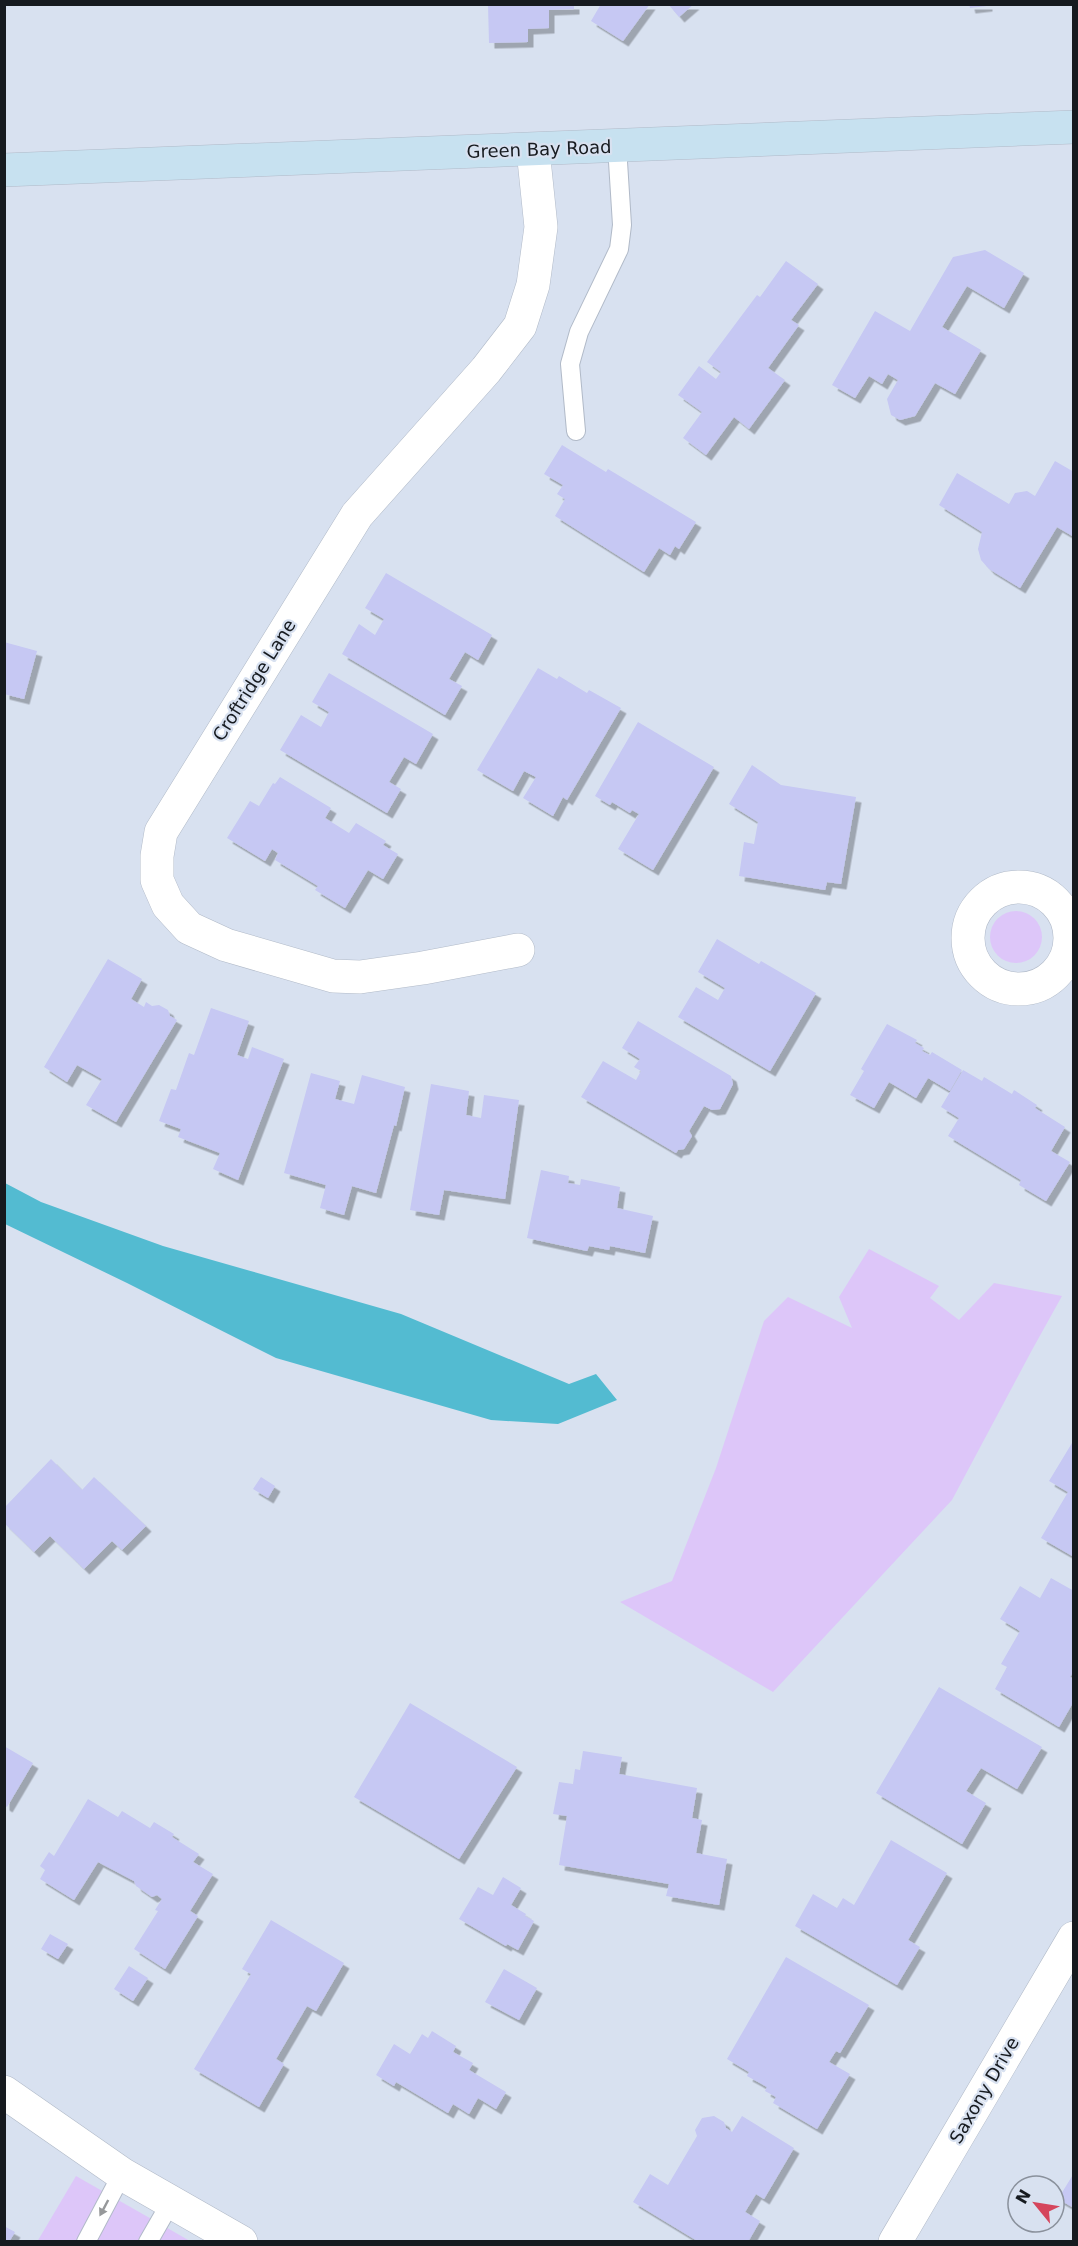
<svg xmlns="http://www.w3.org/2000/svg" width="1078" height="2246" font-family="'DejaVu Sans',sans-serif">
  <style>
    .green { fill: #ddc6f9 }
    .water { fill: #53bbd1 }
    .building { fill: #c6c8f3; filter: url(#shadow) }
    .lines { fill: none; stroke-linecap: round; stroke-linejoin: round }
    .service-casing { stroke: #b1bac8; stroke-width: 20 }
    .minor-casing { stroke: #b1bac8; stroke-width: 34 }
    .secondary-casing { stroke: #b1bac8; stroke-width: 34 }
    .service { stroke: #fff; stroke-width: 18 }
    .minor { stroke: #fff; stroke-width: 33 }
    .secondary { stroke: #c7e1f0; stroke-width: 33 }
    .oneway { fill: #96989a }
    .labels { text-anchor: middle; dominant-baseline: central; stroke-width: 4.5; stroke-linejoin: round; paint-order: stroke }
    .street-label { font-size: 18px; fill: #161a1f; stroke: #d8e1f0 }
  </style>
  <defs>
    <filter id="shadow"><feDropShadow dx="5.5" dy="5.5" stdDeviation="0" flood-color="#0004"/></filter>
  </defs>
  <rect width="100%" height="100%" fill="#d8e1f0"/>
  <path class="green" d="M990 937a26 26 0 1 1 52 0a26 26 0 1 1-52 0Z
    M869,1249L939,1286L930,1298L959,1320L994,1283L1062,1296L1032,1350L952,1500L773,1692L620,1602L672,1581L716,1468L764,1321L788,1297L852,1328L839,1297Z
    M76,2176L190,2241L37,2242Z"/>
  <path class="water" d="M5,1183L41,1202L163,1246L401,1314L569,1384L596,1374L617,1400L558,1424L491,1420L276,1358L127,1283L5,1224Z"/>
  <path class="building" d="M488,4H574V9L549,10V28L528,29V42L489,43Z
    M601,4H650L623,41L591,21Z
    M668,4H694L679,17Z
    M969,4H987V6L970,8Z
    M985,250L1024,273L1004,308L967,286L942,327L981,350L955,394L935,383L915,416L900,420L891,415L887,399L898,380L888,374L882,384L869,376L855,398L832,385L875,311L910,331L953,257Z
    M786,261L818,284L791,320L799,325L768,368L785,380L749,429L734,417L706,455L683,438L702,412L678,395L699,366L716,379L721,372L707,362L757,295L760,297Z
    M562,445L606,472L608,469L696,522L679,549L675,546L670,555L659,548L644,572L555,516L565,499L557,494L563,485L544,474Z
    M1055,461L1074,472V537L1057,527L1020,588L989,569L981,560L978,549L982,532L939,505L957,473L1009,504L1015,493L1027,491L1035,496Z
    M386,573L492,635L478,660L465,652L449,679L462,686L445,715L342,654L359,624L375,635L384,619L365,608Z
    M4,642L37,651L24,699L4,694Z
    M538,668L557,679L559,676L587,693L589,690L621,708L567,800L563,797L553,816L523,798L536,777L524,771L513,791L477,770Z
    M329,673L433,734L416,764L404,757L389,782L401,789L387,813L280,750L301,715L321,727L329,712L312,702Z
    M638,722L714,767L653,870L618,849L639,814L632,810L630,813L612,802L610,805L595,796Z
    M752,765L781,785L856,797L841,884L827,882L825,890L739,876L744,842L754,844L758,822L729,804Z
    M280,777L331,808L325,818L349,833L356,823L386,841L383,845L398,854L383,879L368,870L345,908L315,890L318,886L275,860L278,853L272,849L265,861L227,838L250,801L259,806L273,783L275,784Z
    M717,939L759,964L761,961L816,993L770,1071L678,1017L696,987L718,1000L725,988L698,972Z
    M108,959L142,979L131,999L144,1007L146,1002L152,1006L159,1005L168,1010L170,1016L177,1020L116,1122L86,1105L102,1079L77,1065L67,1082L44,1067Z
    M211,1008L249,1021L237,1055L248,1059L252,1047L284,1059L238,1180L213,1169L220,1153L178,1137L181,1129L159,1121L171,1089L176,1090L189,1053L194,1055Z
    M638,1021L731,1076L733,1084L720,1109L712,1110L704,1106L689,1131L692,1136L684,1149L678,1150L676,1153L581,1097L603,1061L636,1080L641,1071L634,1067L640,1059L622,1048Z
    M887,1024L917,1040L915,1043L924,1048L922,1051L930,1055L932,1052L962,1070L950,1091L928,1078L916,1098L889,1082L874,1108L850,1095L864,1071L861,1069Z
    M963,1070L982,1081L984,1077L1012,1094L1014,1090L1037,1105L1035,1108L1065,1127L1051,1151L1070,1162L1046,1201L1019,1185L1021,1180L948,1136L959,1118L941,1107Z
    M311,1073L340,1081L335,1099L354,1104L362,1075L405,1087L396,1126L394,1125L376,1193L352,1186L344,1215L320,1208L326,1185L284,1173Z
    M431,1084L469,1091L466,1115L481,1118L484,1095L519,1100L505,1199L444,1190L439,1215L410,1210Z
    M541,1170L569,1176L568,1183L580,1185L581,1179L620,1187L617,1208L653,1216L645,1253L610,1246L609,1250L589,1246L587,1251L527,1238Z
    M1072,1443L1074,1444V1557L1041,1538L1068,1492L1049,1481Z
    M51,1459L82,1490L94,1477L146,1526L122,1550L112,1541L84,1569L50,1536L34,1552L4,1523V1508Z
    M261,1477L275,1486L268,1498L253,1489Z
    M1051,1578L1074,1591V1671L1070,1677L1074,1679V1701L1059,1727L995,1689L1007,1667L1001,1664L1020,1631L1000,1619L1020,1586L1040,1598Z
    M939,1687L1042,1747L1017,1789L981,1768L966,1791L986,1803L962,1844L876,1793Z
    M410,1703L517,1767L459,1859L354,1797Z
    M4,1746L33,1763L7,1807L4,1805Z
    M583,1751L622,1757L619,1774L697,1788L692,1818L702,1820L696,1853L727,1859L719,1905L666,1896L669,1884L559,1865L567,1816L553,1814L559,1782L573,1784L575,1769L580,1770Z
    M88,1799L118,1817L122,1811L150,1828L154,1822L174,1834L172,1837L199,1854L193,1862L213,1874L190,1911L198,1916L165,1969L134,1949L158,1911L155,1910L162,1899L157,1895L152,1897L136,1886L134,1881L98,1862L74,1900L40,1879L45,1870L40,1866L49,1852L54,1856Z
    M891,1840L947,1873L908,1940L920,1947L897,1985L795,1926L813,1894L837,1908L843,1898L854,1905Z
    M503,1877L521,1888L511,1905L526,1914L525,1916L534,1921L518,1950L507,1944L506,1946L459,1919L478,1887L493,1895Z
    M271,1920L344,1963L316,2011L307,2006L276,2059L284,2064L259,2107L194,2069L251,1974L242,1969Z
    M50,1934L68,1944L58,1959L41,1949Z
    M786,1957L869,2005L840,2053L836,2051L829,2062L850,2074L817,2129L773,2103L776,2097L765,2091L767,2087L747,2076L749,2072L727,2059Z
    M129,1966L148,1978L133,2001L114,1989Z
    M504,1969L537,1988L519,2020L485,2002Z
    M432,2031L456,2046L453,2052L473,2063L469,2070L506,2092L496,2109L478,2098L469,2114L453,2104L448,2113L396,2082L394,2086L376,2075L394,2044L410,2054L422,2034L428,2038Z
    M714,2116L724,2122L726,2128L732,2132L742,2116L794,2148L764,2199L756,2194L745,2212L760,2221L748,2242H699L633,2202L650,2174L668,2185L697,2136L695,2130L702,2118Z
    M1074,2173V2208L1058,2199Z
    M4,2226L15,2232L9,2242H4Z"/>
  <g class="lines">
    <g class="service-casing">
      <path id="service" d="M576,431L570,364L579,332L619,249L622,225L617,146
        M86,2242L122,2174
        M148,2242L171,2202"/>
    </g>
    <g class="minor-casing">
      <path id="minor" d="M968 938a51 51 0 1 1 102 0a51 51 0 1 1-102 0Z
        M518,950L423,968L360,977L333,976L226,945L189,928L168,905L157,880V856L161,832L357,515L486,370L520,326L533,285L541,227L533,150
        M4,2092L122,2174L241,2242
        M895,2242L1074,1938"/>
    </g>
    <g class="secondary-casing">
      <path id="secondary" d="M4,170L1074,127"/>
    </g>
    <use href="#service" class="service"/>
    <use href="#minor" class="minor"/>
    <use href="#secondary" class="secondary"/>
  </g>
  <defs><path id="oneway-solid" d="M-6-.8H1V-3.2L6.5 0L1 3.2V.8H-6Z" transform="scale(1.5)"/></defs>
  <use class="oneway" href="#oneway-solid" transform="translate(104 2208) rotate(118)"/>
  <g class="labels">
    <g class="street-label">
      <text transform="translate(539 149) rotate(-2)">Green Bay Road</text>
      <text transform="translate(254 680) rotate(-58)">Croftridge Lane</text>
      <text transform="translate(984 2090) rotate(-60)">Saxony Drive</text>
    </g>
  </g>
  <rect width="1078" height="2246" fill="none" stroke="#161a1f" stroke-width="12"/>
  <g transform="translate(1036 2204) rotate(300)"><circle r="28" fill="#d8e1f0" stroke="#8a919c" stroke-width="1.5"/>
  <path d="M0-4.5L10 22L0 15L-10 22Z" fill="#d5455c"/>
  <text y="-9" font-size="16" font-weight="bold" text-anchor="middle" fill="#161a1f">N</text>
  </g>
</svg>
